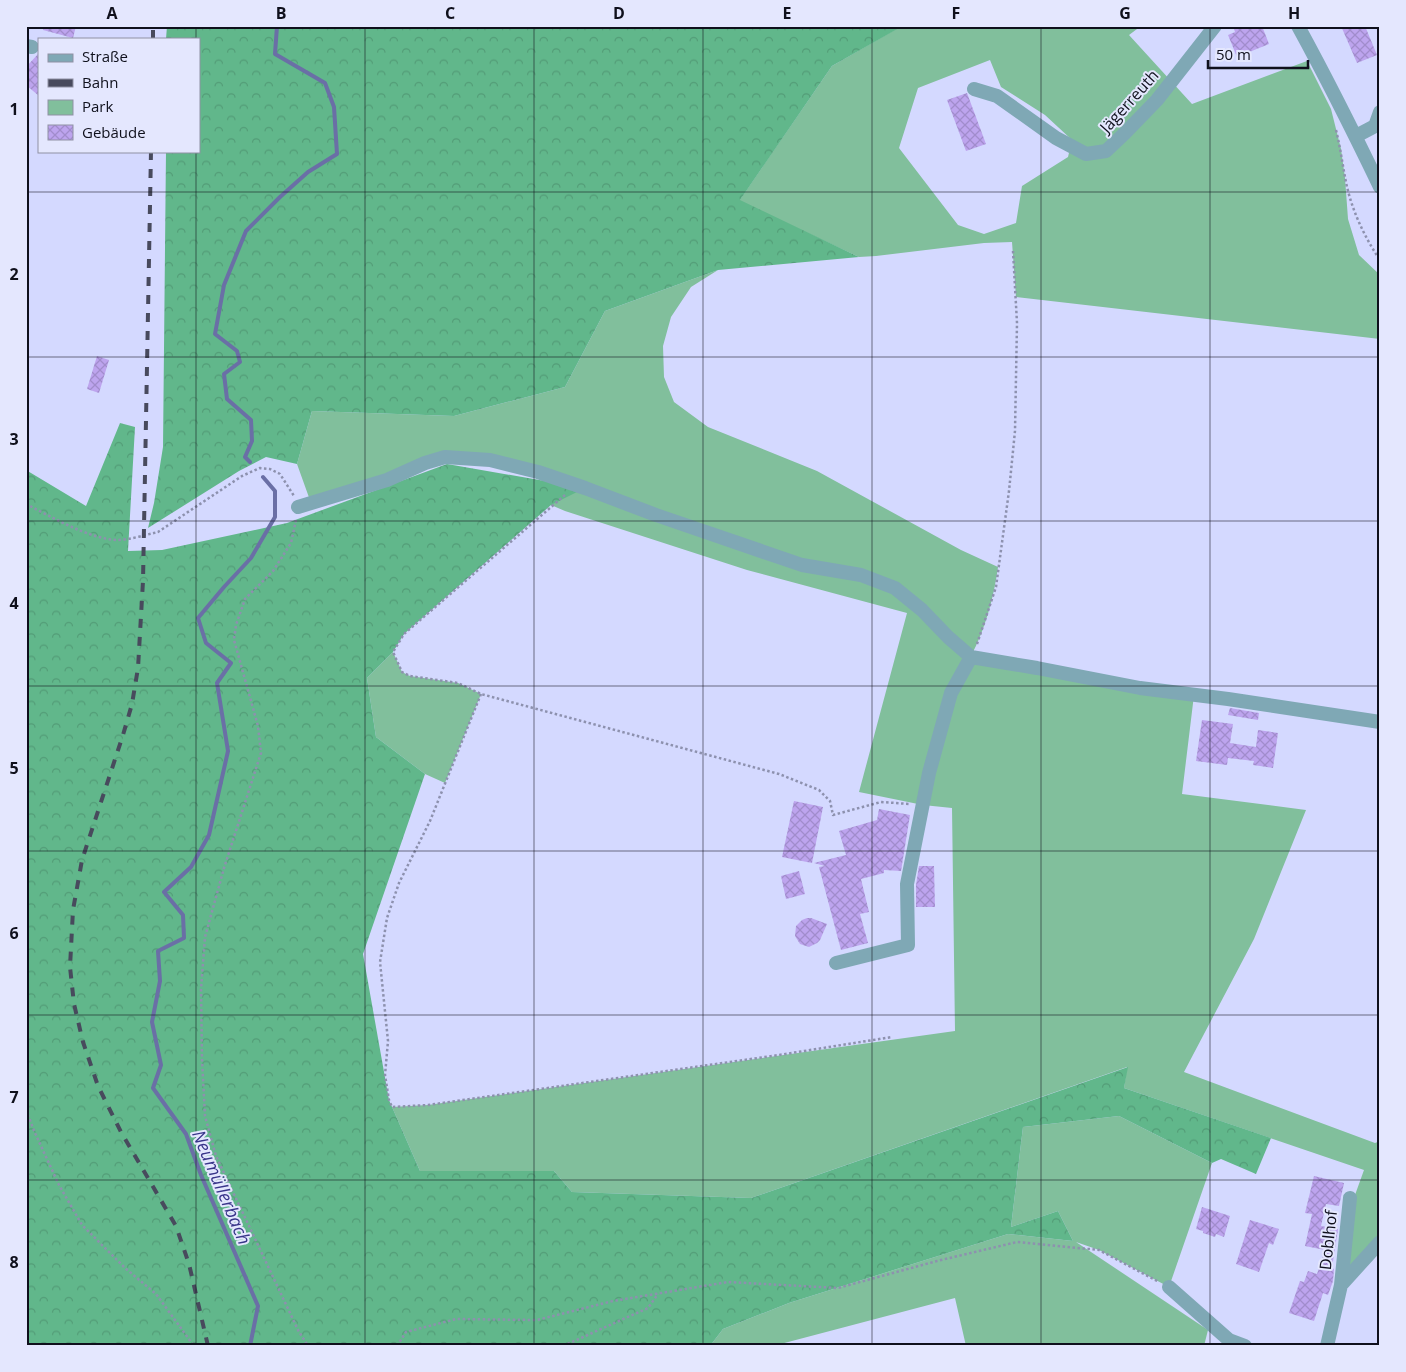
<svg xmlns="http://www.w3.org/2000/svg" width="1406" height="1372" font-family="'Open Sans',sans-serif">
  <style>
    .green { fill: #81bf9c; fill-rule: evenodd }
    .forest { fill: url(#forest-crowns) }
    .lines { fill: none; stroke-linecap: round; stroke-linejoin: round }
    .stream { stroke: #6a6fa6; stroke-width: 4 }
    .building { fill: url(#building-cross-hatch) }
    .path { stroke: #8d91ae; stroke-width: 2.5; stroke-dasharray: 2.5 2.5; stroke-linecap: butt }
    .minor { stroke: #7fa8b5; stroke-width: 14 }
    .rail { stroke: #484a5d; stroke-width: 4; stroke-dasharray: 9 9; stroke-linecap: butt }
    .grid { fill: none; stroke: #0f101c; stroke-width: 1; stroke-opacity: 0.55 }
    .labels { text-anchor: middle; dominant-baseline: central; stroke-width: 4; stroke-linejoin: round; paint-order: stroke }
    .street-label { font-size: 16px; fill: #0f101c; stroke: #e4e7fe }
    .water-label { font-size: 18px; font-style: italic; fill: #38358a; stroke: #e4e7fe }
    .neatline { fill: none; stroke: #0f101c; stroke-width: 2 }
    .grid-label { font-size: 16px; text-anchor: middle; font-weight: bold; fill: #0f101c }
  </style>
  <defs>
    <pattern id="forest-crowns" width="20" height="18" patternUnits="userSpaceOnUse" patternTransform="scale(1.25)"><rect width="20" height="18" fill="#61b78b"/><path d="M2 6a3 3 0 1 1 6 0M12 15a3 3 0 1 1 6 0" fill="none" stroke="#539c77"/></pattern>
    <pattern id="building-cross-hatch" width="8" height="8" patternUnits="userSpaceOnUse" patternTransform="scale(1.25)"><rect width="8" height="8" fill="#bda4ee"/><path d="M0 0l8 8M0 8l8-8" fill="none" stroke="#a18ccc"/></pattern>
  </defs>
  <rect width="100%" height="100%" fill="#d4d9ff"/>
  <path class="green" d="M899,26H1141L1129,35L1192,104L1307,61L1331,109L1341,149L1345,178L1348,219L1359,255L1380,275V339L1016,297L1012,242L984,243L876,256L859,257L739,201L832,66L898,28ZM990,60L1001,87L1045,115L1072,140L1068,157L1022,186L1016,223L984,234L958,225L899,148L918,88Z
    M718,270L691,287L671,317L663,346L664,377L674,402L708,427L817,471L961,550L998,567C994,597 985,629 971,656L1194,695L1182,794L1306,810L1254,939L1184,1072L1375,1143L1380,1141V1242L1341,1285L1355,1195L1364,1170L1124,1088L1127,1067L751,1198L572,1192L554,1171H420L392,1107L428,1105L955,1031L952,808L923,805L859,792L907,613L747,570L565,511L551,505L538,472L445,457L311,503L297,464L312,411L454,416L565,387L605,311Z
    M393,652L402,672L410,676L458,683L481,694L445,783L425,774L376,737L367,678Z
    M1119,1116L1212,1163L1169,1287L1099,1250L1076,1242L1208,1330L1204,1346H966L955,1298L773,1346H710L723,1329L789,1303L1008,1234L1073,1241L1058,1211L1011,1227L1023,1127Z"/>
  <path class="forest" d="M167,26H899V28L832,66L740,200L859,257L718,270L605,311L565,387L454,416L312,411L297,464L266,457L239,471L148,528L154,503L163,447L166,151H199V39H166Z
    M120,423L135,427L128,551L162,550L287,523L447,464L585,488L551,505L404,634L393,652L367,678L376,737L425,774L363,954L389,1100L420,1171H554L572,1192L751,1198L1128,1067L1124,1088L1271,1138L1256,1174L1221,1159L1212,1163L1119,1116L1023,1127L1011,1227L1058,1211L1073,1241L1008,1234L789,1303L723,1329L710,1346H26V470L86,506Z"/>
  <g class="lines">
    <path class="stream" d="M250,462L245,457L252,441L251,420L227,399L224,374L240,362L237,351L215,334L224,285L246,231L280,197L308,172L337,154L334,107L325,83L275,54L277,26
      M250,1346L258,1306L201,1175L186,1134L153,1088L161,1065L152,1022L160,981L158,951L184,938L183,915L164,892L191,867L209,835L228,751L217,683L231,663L206,643L198,618L224,587L251,558L275,517V491L263,477"/>
  </g>
  <path class="building" d="M43,26H76L73,38L43,30Z
    M1233,26H1262L1269,44L1237,57L1228,35L1235,32Z
    M1341,26H1365L1377,55L1357,63Z
    M39,53V96L26,85V67Z
    M967,93L986,144L966,151L947,100Z
    M97,356L109,360L99,393L87,389Z
    M1230,708L1259,713L1258,720L1228,715Z
    M1202,720L1233,724L1230,743L1256,747L1258,730L1278,733L1273,768L1253,765L1254,761L1228,758L1227,765L1196,761Z
    M794,801L823,807L812,863L782,857Z
    M879,809L910,815L901,871L884,870V873L861,879L869,912L860,914L868,943L841,950L819,867L825,866L814,863L846,855L839,831L877,820Z
    M919,866H934L935,907H916V885Z
    M799,871L805,894L786,899L781,876Z
    M807,918H811L827,924L820,940L817,943L809,947L800,944L795,936L796,926L802,920Z
    M1314,1176L1344,1183L1339,1206L1326,1204L1321,1226L1338,1229L1332,1268L1334,1269L1333,1281L1328,1295L1323,1293L1314,1321L1289,1313L1300,1281L1304,1282L1308,1271L1317,1274L1325,1250L1305,1246L1312,1214L1305,1213Z
    M1202,1207L1230,1216L1224,1237L1216,1234L1215,1237L1203,1233V1231L1196,1229Z
    M1250,1220L1279,1229L1273,1245L1269,1243L1259,1272L1236,1264Z"/>
  <g class="lines">
    <path class="path" d="M1336,130C1340,146 1342,161 1345,177C1350,206 1363,235 1380,260
      M565,495L404,634L393,652L402,672L410,676L458,683L481,694L779,774L819,790L830,801L833,815L881,802L910,804
      M26,504C52,517 87,538 116,540C129,540 145,535 158,532L242,476L260,468L270,469L280,474L294,496
      M296,520L291,543L273,571L245,599L236,625L234,640L258,726L261,753L224,868L205,937L201,989L202,1059L205,1116L216,1156L298,1330L308,1346
      M977,644L996,587L1009,491L1015,431L1017,323L1013,251
      M481,694L430,821L399,883L387,918L380,962L388,1041L385,1075L389,1100L392,1107L428,1105L779,1055L892,1037
      M26,1110L35,1133L59,1185L82,1225L125,1268L156,1294L194,1346
      M397,1346L406,1332L456,1319L537,1320L613,1301L728,1282L838,1288L937,1261L1017,1242L1099,1250L1159,1282
      M563,1346L648,1308L658,1294"/>
    <path class="minor" d="M1298,26C1327,79 1354,133 1380,187
      M26,46L32,47
      M974,89L997,96L1056,138L1086,154L1106,151L1125,133L1157,100L1215,26
      M1356,136L1375,126L1380,112
      M298,507L387,480L425,463L445,457L490,460L538,472L585,488L656,515L802,565L861,575L895,588L922,610L948,637L971,657L1037,668L1140,688L1228,699L1380,722
      M836,963L908,945L907,884L929,773L951,693L971,657
      M1341,1285L1380,1242
      M1169,1287L1229,1340L1245,1346
      M1327,1346L1341,1285L1350,1198"/>
    <path class="rail" d="M153,39V26
      M151,151L143,581L138,668L132,704L123,735L82,860L73,910L70,967L74,1004L83,1042L98,1086L121,1132L176,1226L189,1264L208,1346"/>
  </g>
  <path class="grid" d="M196,26V39M365,26V1346M534,26V1346M703,26V1346M872,26V1346M1041,26V1346M1210,26V1346M196,151V1346M26,192H1380M26,357H1380M26,521H1380M26,686H1380M26,851H1380M26,1015H1380M26,1180H1380"/>
  <g class="labels">
    <g class="street-label">
      <text transform="translate(1129 101) rotate(-48)">Jägerreuth</text>
      <text transform="translate(1328 1240) rotate(-84)">Doblhof</text>
    </g>
    <g class="water-label">
      <text transform="translate(222 1187) rotate(67)">Neumüllerbach</text>
    </g>
  </g>
  <rect width="1406" height="1372" fill="none" stroke="#e4e7fe" stroke-width="55"/>
  <rect x="38" y="38" width="162" height="115" fill="#e4e7fe" stroke="#8f91a4"/>
  <rect x="48" y="54" width="25" height="8" fill="#7fa8b5" stroke="#8f91a4"/>
  <text x="82" y="62" font-size="15" fill="#0f101c">Straße</text>
  <rect x="48" y="79" width="25" height="8" fill="#484a5d" stroke="#8f91a4"/>
  <text x="82" y="88" font-size="15" fill="#0f101c">Bahn</text>
  <rect x="48" y="100" width="25" height="15" fill="#81bf9c" stroke="#8f91a4"/>
  <text x="82" y="112" font-size="15" fill="#0f101c">Park</text>
  <rect x="48" y="125" width="25" height="15" fill="url(#building-cross-hatch)" stroke="#8f91a4"/>
  <text x="82" y="138" font-size="15" fill="#0f101c">Gebäude</text>
  <path d="M1208 60v8h100v-8" fill="none" stroke="#0f101c" stroke-width="2.5"/>
  <text x="1216" y="60" font-size="15" fill="#0f101c" stroke="#e4e7fe" stroke-width="4" paint-order="stroke">50 m</text>
  <rect x="28" y="28" width="1350" height="1316" class="neatline"/>
  <g class="grid-label">
    <text x="112" y="19">A</text>
    <text x="281" y="19">B</text>
    <text x="450" y="19">C</text>
    <text x="619" y="19">D</text>
    <text x="787" y="19">E</text>
    <text x="956" y="19">F</text>
    <text x="1125" y="19">G</text>
    <text x="1294" y="19">H</text>
    <text x="14" y="115">1</text>
    <text x="14" y="280">2</text>
    <text x="14" y="445">3</text>
    <text x="14" y="609">4</text>
    <text x="14" y="774">5</text>
    <text x="14" y="939">6</text>
    <text x="14" y="1103">7</text>
    <text x="14" y="1268">8</text>
  </g>
</svg>
